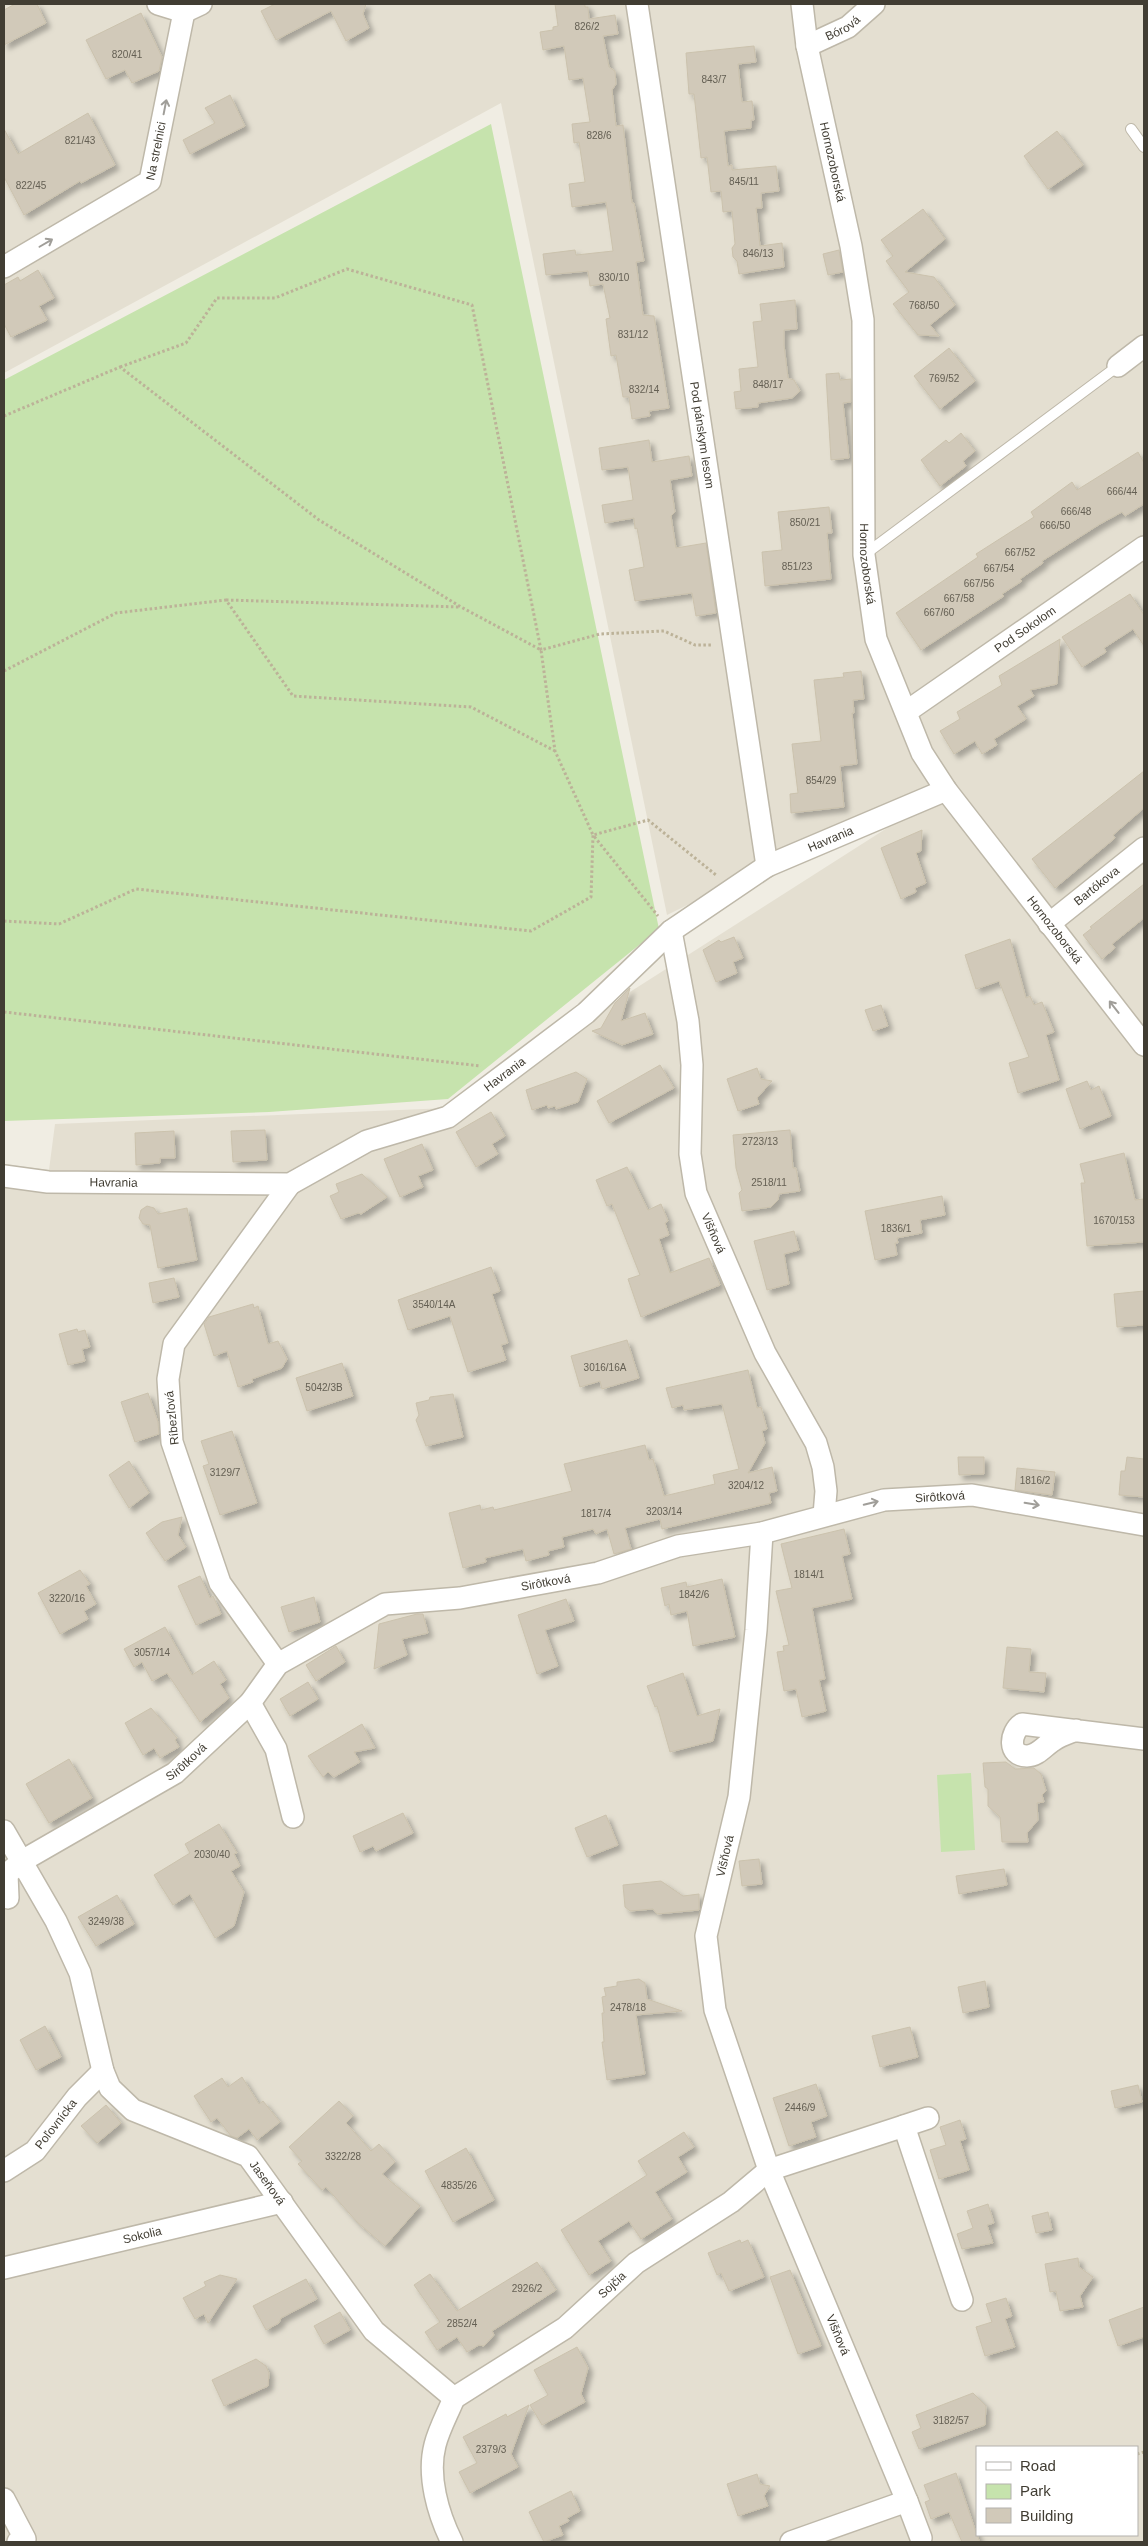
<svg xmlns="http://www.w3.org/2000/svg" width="1148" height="2546" font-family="Helvetica,sans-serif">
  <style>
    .residential { fill: #e4dfd1; fill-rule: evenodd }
    .green { fill: #c6e3ad }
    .building { fill: #d1c9b9; stroke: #cbc2ad; filter: url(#shadow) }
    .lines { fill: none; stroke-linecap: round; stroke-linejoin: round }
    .lane-casing { stroke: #beb8a9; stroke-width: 12 }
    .street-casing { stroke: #beb8a9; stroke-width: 24 }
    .path { stroke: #bcb298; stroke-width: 3; stroke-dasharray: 2.5 2.5; stroke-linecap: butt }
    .lane { stroke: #fff; stroke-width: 10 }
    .street { stroke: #fff; stroke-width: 21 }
    .oneway { stroke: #a09e99 }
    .labels { text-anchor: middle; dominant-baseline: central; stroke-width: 4.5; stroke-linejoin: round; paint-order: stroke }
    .number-label { font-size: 10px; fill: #656054 }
    .street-label { font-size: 12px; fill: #413d33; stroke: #fff }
  </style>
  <defs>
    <filter id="shadow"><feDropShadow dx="4.5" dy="4.5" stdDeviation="2.5" flood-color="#0004"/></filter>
  </defs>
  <rect width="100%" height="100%" fill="#f0ede3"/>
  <path class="residential" d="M4,4H1144V2542H4V1164L49,1170L55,1124L448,1108L942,793L767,866L667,915L501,103L4,373ZM977,2447H1137V2535H977Z"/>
  <path class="green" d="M491,124L659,929L448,1099L269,1112L4,1121V380Z
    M971,1773L975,1850L941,1852L937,1775Z"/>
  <path class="building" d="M15,4H37L46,23L4,45V10Z
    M275,4H366L363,14L369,28L346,41L331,11L276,40L261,11Z
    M555,4H585V7H588L589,19L615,15L618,34L603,36L609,67L615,71L616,84L612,90L616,126L623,125L632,203H634L644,261L636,262L643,315L654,316L669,408L649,411L650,416L632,419L629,397H623L616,355L611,356L606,319L610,318L603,284L590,286L588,271L546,275L543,254L575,250L576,255L613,251L606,202L572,207L569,184L585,182L579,142L574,143L572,124L590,122L583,78L569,80L564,46L543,50L540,32L553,30V27L558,26Z
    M141,13L162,57L159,71L132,83L125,70L106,79L86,40Z
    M754,46L756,62L738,64L742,102L752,101L754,120H751V128L724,131L728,166L732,165V170L776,166L779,191L761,193L762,208H756L760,246L782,243L784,267L739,274L737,261L733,257L732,248L735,244L732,211L723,212L721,191L711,192L707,157L701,158L694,94H689L686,53Z
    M230,95L245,126L190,154L183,140L215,123L205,108Z
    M88,113L115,165L81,183L80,181L24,215L4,177V129L18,154Z
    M1057,131L1083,165L1048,189L1024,156Z
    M923,209L945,239L905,272L934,277L955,305L930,325L939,336L918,335L893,304L909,292L886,261L893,256L881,240Z
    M839,250L843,272L828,275L823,254Z
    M38,270L54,298L39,306L47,320L11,337L4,324V285L18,277L20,281Z
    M795,300L797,329L784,330V345L788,378L794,380L800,391L792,398L758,403V407L736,409L734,392L741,391L739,369L758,367L753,322L762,321L760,304Z
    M949,348L975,381L940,409L914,376Z
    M839,373L840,380L851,379V402L843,403L849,458L831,460L826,374Z
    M961,433L975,451L963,461L966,466L940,486L921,460L946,440L949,443Z
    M649,440L652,462L689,456L692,476L670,480L675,512L671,516L676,548L706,543L716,613L696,616L692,593L635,601L629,570L644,567L637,528L635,529L634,518L605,523L602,505L633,500L628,467L602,470L599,448Z
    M1138,452L1144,463V504L1125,516L1122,512L1100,524L1042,561L1043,563L1020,579L1022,581L1002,594L1004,596L921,650L896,613L978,557L976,554L1034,517L1031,512L1072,482L1077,490Z
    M829,507L832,533H827L831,579L765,586L762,552L782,550L778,512Z
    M1130,594L1144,615V646L1133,629L1104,648L1106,652L1082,667L1062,637Z
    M1060,639L1057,684L1030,690L1034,696L1017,706L1026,719L994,739L997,745L982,754L975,741L954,754L940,731L960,719L957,712L1002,685L999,676Z
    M861,671L864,699L853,700L854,713H852L857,764L840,766L844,807L791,813L790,794L798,793L792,744L821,741L814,680L844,677L843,673Z
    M1144,771V808L1113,835L1115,838L1055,888L1032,859Z
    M922,830L921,851L916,853L926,883L915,888L916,892L901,899L881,848Z
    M1144,884V918L1112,944L1115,948L1102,959L1083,935L1092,928L1090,927Z
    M734,937L743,958L733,962L737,973L716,982L703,950L719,940L721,942Z
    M1010,939L1026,998L1030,996L1034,1005L1042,1002L1054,1032L1046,1035L1059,1080L1018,1093L1009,1063L1029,1057L999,981L976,989L965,955Z
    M630,988L621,1021L645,1013L653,1034L622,1045L592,1031L601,1028L615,1003Z
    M881,1005L888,1026L873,1031L865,1010Z
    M660,1065L674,1088L609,1123L597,1101Z
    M757,1068L761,1079L772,1081L757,1098L759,1104L738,1111L727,1079Z
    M576,1072L587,1079L578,1102L556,1109L555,1106L548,1108L547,1105L532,1110L526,1090Z
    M1087,1081L1091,1090L1099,1086L1111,1116L1080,1129L1066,1089Z
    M491,1112L505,1136L492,1144L498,1154L476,1167L456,1132Z
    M265,1130L267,1160L233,1162L231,1131Z
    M790,1130L793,1168H796L800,1191L779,1194L778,1200L771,1207L742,1211L739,1193L742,1190L736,1168L733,1135Z
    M174,1131L175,1158H160V1163L136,1165L135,1133Z
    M422,1144L433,1170L418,1176L423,1187L400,1197L384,1159Z
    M1124,1153L1135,1200L1143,1199L1144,1242L1087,1246L1081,1183H1085L1080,1164Z
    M627,1167L648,1210L661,1204L668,1221L665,1223L669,1235L659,1239L670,1273L709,1258L720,1285L641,1317L628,1279L640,1275L612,1204L607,1206L596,1180Z
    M362,1174L387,1197L361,1214L358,1213L341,1219L330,1196L339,1192L336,1184Z
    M942,1196L945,1215L920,1220L922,1233L897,1238L898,1243H895L897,1255L875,1260L865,1211Z
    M147,1206L154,1208L158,1214L187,1208L197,1260L158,1268L150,1225L143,1224L139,1218L141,1210Z
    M794,1231L799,1250L784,1254L789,1284L767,1290L754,1241Z
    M491,1267L500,1291L492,1294L508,1343L501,1345L506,1360L468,1372L450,1316L408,1330L398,1300Z
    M174,1278L179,1297L153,1303L149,1283Z
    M1144,1291V1325L1117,1327L1114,1294Z
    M253,1304L254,1308L258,1306L268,1344L278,1341L287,1359L282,1368L252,1379L253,1382L238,1387L227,1351L214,1356L204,1324L209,1317Z
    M77,1329L78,1332L85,1330L90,1347L82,1349L85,1361L68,1365L59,1334Z
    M627,1340L639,1378L602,1389L600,1381L580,1387L571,1356Z
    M342,1363L353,1396L307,1411L296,1378Z
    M748,1370L757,1408L761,1407L767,1429L762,1431L765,1443L748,1473L772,1467L777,1491L769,1493L771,1503L662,1529L660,1519L625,1528L631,1549L614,1554L607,1529L596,1534L593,1529L562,1537L564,1547L548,1551L549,1555L526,1561L523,1549L485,1558L486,1562L463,1568L449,1513L480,1505L481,1510L493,1507L494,1510L572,1491L564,1464L645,1445L649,1460L653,1459L664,1496L715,1484L713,1475L739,1469L722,1404L684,1410L683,1405L672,1408L666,1388Z
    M148,1393L158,1422L159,1434L135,1442L121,1402Z
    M453,1394L463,1437L426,1446L416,1420L419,1415L416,1403L429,1400L430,1397Z
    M232,1431L257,1503L220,1515L203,1466L209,1464L201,1441Z
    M958,1457H984V1474L959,1475Z
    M1127,1457L1144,1459V1497L1119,1495L1121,1471H1125Z
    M129,1461L149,1493L129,1508L109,1475Z
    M1017,1468L1055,1472L1052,1495L1015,1490Z
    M182,1517L178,1535L186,1547L165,1561L146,1533L162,1522Z
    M844,1529L850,1554L842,1556L852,1599L812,1608L825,1679L819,1680L826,1711L802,1717L796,1689L784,1691L777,1652L784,1651L783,1646L789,1645L776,1591L792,1588L781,1544Z
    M80,1570L90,1584L86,1586L96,1604L84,1611L88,1619L60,1634L38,1593Z
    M200,1576L210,1598L213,1596L221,1614L196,1625L178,1586Z
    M722,1579L735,1637L693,1646L687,1611L671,1615L669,1604L665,1606L661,1588L686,1582L687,1587Z
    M314,1597L320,1622L289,1632L281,1607Z
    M566,1599L574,1621L545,1630L558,1666L537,1674L518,1615Z
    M417,1614H423L428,1633L402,1639L407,1655L374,1669L379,1624Z
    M165,1627L192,1675L214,1661L226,1680L220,1684L229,1698L200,1722L167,1673L152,1681L142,1662L134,1667L124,1649Z
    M336,1646L345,1662L316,1681L306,1665Z
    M1007,1647L1031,1649L1029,1672L1046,1673L1044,1692L1003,1688Z
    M683,1673L697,1716L720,1709L713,1741L670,1752L657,1706L655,1707L647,1686Z
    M308,1682L318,1699L290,1716L280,1699Z
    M151,1708L177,1738L175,1740L179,1747L160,1758L154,1748L143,1755L125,1723Z
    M362,1724L375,1748L354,1752L360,1762L334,1777L328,1772L323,1777L308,1756Z
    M69,1759L92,1798L49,1823L26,1784Z
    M1006,1762L1015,1769L1034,1768L1041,1774L1046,1791L1042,1795L1044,1802L1037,1803L1038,1820L1027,1833L1028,1842H1002L1000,1817L988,1806V1789L985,1787L983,1763Z
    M403,1813L413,1833L376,1851L373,1846L360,1852L353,1836Z
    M606,1815L618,1845L587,1857L575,1828Z
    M219,1824L237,1853L234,1854L240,1866L231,1871L244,1892L234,1926L215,1938L190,1894L173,1905L154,1875L190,1853L185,1844Z
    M759,1859L762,1884L742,1886L739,1861Z
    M1004,1869L1007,1885L959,1894L956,1876Z
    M661,1881L683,1896L699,1894V1910L657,1914L653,1909L630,1911L625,1907L623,1885Z
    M117,1895L134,1924L96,1946L78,1917Z
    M639,1979L645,1983L647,1999L682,2011L636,2015L645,2074L607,2080L602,2042H604L602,2013H604L602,1997L606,1996L604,1988L617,1986V1982Z
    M985,1981L989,2007L963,2013L958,1987Z
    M45,2026L61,2057L36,2070L20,2040Z
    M910,2027L918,2057L880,2067L872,2036Z
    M242,2077L259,2104L263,2101L280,2122L257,2140L249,2129L237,2138L231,2136L217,2118L211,2122L194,2096L222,2078L228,2087Z
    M816,2084L827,2116L811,2122L816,2137L789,2146L773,2098Z
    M1138,2085L1142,2102L1115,2108L1111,2091Z
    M339,2101L353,2116L346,2123L371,2151L379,2144L395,2162L382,2174L420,2206L385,2246L357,2222L326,2187L322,2190L298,2164L302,2161L289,2147Z
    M106,2105L121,2123L97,2143L81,2126Z
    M960,2120L966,2139L960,2141L969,2170L939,2179L930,2150L946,2145L940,2127Z
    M684,2132L694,2147L678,2157L687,2172L655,2192L672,2219L641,2239L629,2221L598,2241L611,2261L589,2275L561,2230L647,2175L638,2161Z
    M466,2148L494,2200L453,2222L425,2171Z
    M988,2204L994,2223L987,2225L993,2243L962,2249L957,2234L973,2228L967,2211Z
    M1048,2212L1052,2230L1036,2233L1032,2216Z
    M740,2240L741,2243L748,2240L764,2277L729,2291L721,2273L717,2275L708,2253Z
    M1078,2258L1079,2267L1093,2277L1080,2296L1083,2307L1060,2311L1056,2291L1050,2292L1045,2264Z
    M537,2262L556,2290L492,2331L494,2335L484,2346L479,2345L467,2352L457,2337L437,2350L425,2332L440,2322L414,2285L430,2274L457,2311Z
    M790,2270L821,2346L798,2354L770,2277Z
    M220,2275L237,2279L208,2323L204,2314L195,2319L183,2298L206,2286L204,2282Z
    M306,2279L317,2299L281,2318L279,2323L266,2330L253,2306Z
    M1006,2298L1012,2316L1005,2319L1015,2347L985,2356L976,2327L992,2322L986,2304Z
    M1144,2307V2337L1118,2346L1109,2320Z
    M340,2312L350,2330L324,2344L314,2326Z
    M577,2347L588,2368L581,2394L585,2402L542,2425L530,2405L548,2395L534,2370Z
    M256,2359L266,2366L269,2373L268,2386L224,2406L212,2380Z
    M973,2393L986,2406L985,2425L919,2449L912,2432L921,2428L916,2415Z
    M529,2405L511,2454L518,2467L470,2493L459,2472L477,2463L463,2437L506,2414L507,2417Z
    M956,2473L977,2535L980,2542H962L949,2512L931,2519L925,2502L930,2500L924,2485Z
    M757,2474L760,2484L770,2486L764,2496L768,2506L738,2516L727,2484Z
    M571,2491L580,2511L567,2518L569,2521L559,2526L563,2535L544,2542L529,2512Z"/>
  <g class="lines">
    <g class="lane-casing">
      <path id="lane" d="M1131,129L1144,147
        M864,555L1118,366"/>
    </g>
    <g class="street-casing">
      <g id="street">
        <path d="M158,4L184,12L201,4"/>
        <path id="s1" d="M637,4L767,866"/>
        <path id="s2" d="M802,4L807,46L851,246L863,320L864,555L876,639L922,753L946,790L1144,1045"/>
        <path id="s3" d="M807,46L848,27L874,4"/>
        <path id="s4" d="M4,267L150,181L184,12"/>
        <path d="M1118,366L1144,346"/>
        <path id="s5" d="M906,712L1144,547"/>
        <path id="s6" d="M1049,924L1144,848"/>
        <path id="s7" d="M671,931L688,1021L692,1065L690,1154L696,1193L765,1353L816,1443L823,1467L826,1491L824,1515"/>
        <path id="s8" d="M4,1176L48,1182L290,1184L367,1141L448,1117L586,1013L671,931L767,866L946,790"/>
        <path id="s9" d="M762,1533L756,1630L739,1797L706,1936L715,2010L769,2170L907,2501L791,2542"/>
        <path d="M278,1664L220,1583L172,1442L168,1379L174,1344L290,1184"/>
        <path d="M250,1703L276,1749L293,1817"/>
        <path d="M1076,1730C1069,1733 1061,1735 1054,1740C1045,1745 1038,1756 1027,1756C1007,1756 1010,1732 1022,1724L1144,1739"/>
        <path id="s10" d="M4,1831L56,1921L80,1973L103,2071L110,2088L133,2110L248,2156L374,2331L454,2398C448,2413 439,2429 435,2445C427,2476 438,2514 452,2542"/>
        <path id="s11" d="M8,1898L7,1874L22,1861L175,1773L250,1703L278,1664L385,1604L460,1598L598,1573L678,1546L762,1533L884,1500L972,1495L1144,1525"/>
        <path d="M904,2126L928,2118"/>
        <path id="s12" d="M4,2171L35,2151L77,2097L103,2071"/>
        <path id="s13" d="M4,2268L282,2202"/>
        <path id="s14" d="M454,2398L565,2328L636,2263L731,2202L769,2170L904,2126L962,2300"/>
        <path d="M4,2499L25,2539L18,2542"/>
        <path d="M907,2501L921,2538"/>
      </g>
    </g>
    <path class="path" d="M120,367L186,343L217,298H275L347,269L472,305L541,650L600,634L664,631L695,645H713
      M4,416L120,367L319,520L461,607L541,650L555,751L593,835L648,820L716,875
      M226,600L460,607
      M4,671L116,613L226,600L293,696L471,707L555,751
      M4,921L59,924L136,889L531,931L591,897L593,835L658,916
      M4,1012L481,1066
      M1137,2454L1144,2452"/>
    <use href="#lane" class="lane"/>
    <use href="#street" class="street"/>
  </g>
  <defs><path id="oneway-shaft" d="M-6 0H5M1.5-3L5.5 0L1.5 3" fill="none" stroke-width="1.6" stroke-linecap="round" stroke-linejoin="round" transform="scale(1.25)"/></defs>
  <g class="oneway">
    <use href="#oneway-shaft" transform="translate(165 107) rotate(-79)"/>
    <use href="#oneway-shaft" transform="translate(46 243) rotate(-30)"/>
    <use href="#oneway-shaft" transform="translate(1114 1007) rotate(-128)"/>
    <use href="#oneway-shaft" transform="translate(871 1503) rotate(-14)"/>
    <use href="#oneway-shaft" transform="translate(1032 1504) rotate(9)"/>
  </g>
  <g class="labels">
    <g class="number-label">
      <text x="587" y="26">826/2</text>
      <text x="127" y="54">820/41</text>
      <text x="714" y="79">843/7</text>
      <text x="599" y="135">828/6</text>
      <text x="80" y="140">821/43</text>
      <text x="744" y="181">845/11</text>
      <text x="31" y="185">822/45</text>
      <text x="758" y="253">846/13</text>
      <text x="614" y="277">830/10</text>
      <text x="924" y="305">768/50</text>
      <text x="633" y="334">831/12</text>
      <text x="944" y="378">769/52</text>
      <text x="768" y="384">848/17</text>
      <text x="644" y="389">832/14</text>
      <text x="1122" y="491">666/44</text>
      <text x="1076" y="511">666/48</text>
      <text x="805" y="522">850/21</text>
      <text x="1055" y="525">666/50</text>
      <text x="1020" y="552">667/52</text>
      <text x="797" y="566">851/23</text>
      <text x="999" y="568">667/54</text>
      <text x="979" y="583">667/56</text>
      <text x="959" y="598">667/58</text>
      <text x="939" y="612">667/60</text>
      <text x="821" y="780">854/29</text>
      <text x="760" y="1141">2723/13</text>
      <text x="769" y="1182">2518/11</text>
      <text x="1114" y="1220">1670/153</text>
      <text x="896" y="1228">1836/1</text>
      <text x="434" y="1304">3540/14A</text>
      <text x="605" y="1367">3016/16A</text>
      <text x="324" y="1387">5042/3B</text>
      <text x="225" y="1472">3129/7</text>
      <text x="1035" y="1480">1816/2</text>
      <text x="746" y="1485">3204/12</text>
      <text x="664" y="1511">3203/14</text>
      <text x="596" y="1513">1817/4</text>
      <text x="809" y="1574">1814/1</text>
      <text x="694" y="1594">1842/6</text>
      <text x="67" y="1598">3220/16</text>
      <text x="152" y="1652">3057/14</text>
      <text x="212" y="1854">2030/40</text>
      <text x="106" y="1921">3249/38</text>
      <text x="628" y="2007">2478/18</text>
      <text x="800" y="2107">2446/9</text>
      <text x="343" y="2156">3322/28</text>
      <text x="459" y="2185">4835/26</text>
      <text x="527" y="2288">2926/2</text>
      <text x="462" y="2323">2852/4</text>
      <text x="951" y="2420">3182/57</text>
      <text x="491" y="2449">2379/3</text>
    </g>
    <g class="street-label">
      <text stroke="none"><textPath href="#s3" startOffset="40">Bórová</textPath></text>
      <text stroke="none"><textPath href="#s4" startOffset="200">Na strelnici</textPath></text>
      <text stroke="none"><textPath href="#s2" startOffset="161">Hornozoborská</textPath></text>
      <text stroke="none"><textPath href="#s1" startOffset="436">Pod pánskym lesom</textPath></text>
      <text stroke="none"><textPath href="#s2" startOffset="566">Hornozoborská</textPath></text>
      <text stroke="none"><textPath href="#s5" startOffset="145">Pod Sokolom</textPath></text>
      <text stroke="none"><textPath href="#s8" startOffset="935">Havrania</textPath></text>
      <text stroke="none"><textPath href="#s6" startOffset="61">Bartókova</textPath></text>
      <text stroke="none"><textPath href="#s2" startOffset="986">Hornozoborská</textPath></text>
      <text stroke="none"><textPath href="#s8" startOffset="530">Havrania</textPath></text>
      <text stroke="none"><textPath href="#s8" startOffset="110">Havrania</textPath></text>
      <text stroke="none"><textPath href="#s7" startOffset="308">Višňová</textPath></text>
      <text transform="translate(172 1418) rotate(-96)">Ríbezľová</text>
      <text stroke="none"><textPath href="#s11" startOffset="1061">Sirôtková</textPath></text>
      <text stroke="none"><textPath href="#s11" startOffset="656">Sirôtková</textPath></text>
      <text stroke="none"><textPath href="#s11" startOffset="236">Sirôtková</textPath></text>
      <text transform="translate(725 1856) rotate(-77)">Višňová</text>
      <text stroke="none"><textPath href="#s12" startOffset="71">Poľovnícka</textPath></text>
      <text stroke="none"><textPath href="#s10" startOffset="469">Jaseňová</textPath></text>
      <text stroke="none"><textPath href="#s13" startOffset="142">Sokolia</textPath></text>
      <text stroke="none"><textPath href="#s14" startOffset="195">Sojčia</textPath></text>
      <text stroke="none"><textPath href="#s9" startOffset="830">Višňová</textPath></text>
    </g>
  </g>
  <rect width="1148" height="2546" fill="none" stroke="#413d33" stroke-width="10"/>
  <rect x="976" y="2446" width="162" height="90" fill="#ffffff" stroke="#b3b1ad"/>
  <rect x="986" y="2462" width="25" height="8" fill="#ffffff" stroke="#b3b1ad"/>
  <text x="1020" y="2471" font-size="15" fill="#413d33">Road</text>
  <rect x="986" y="2484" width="25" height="15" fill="#c6e3ad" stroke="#b3b1ad"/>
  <text x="1020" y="2496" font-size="15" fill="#413d33">Park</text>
  <rect x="986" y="2508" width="25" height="15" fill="#d1c9b9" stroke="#b3b1ad"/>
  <text x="1020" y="2521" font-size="15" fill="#413d33">Building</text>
</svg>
